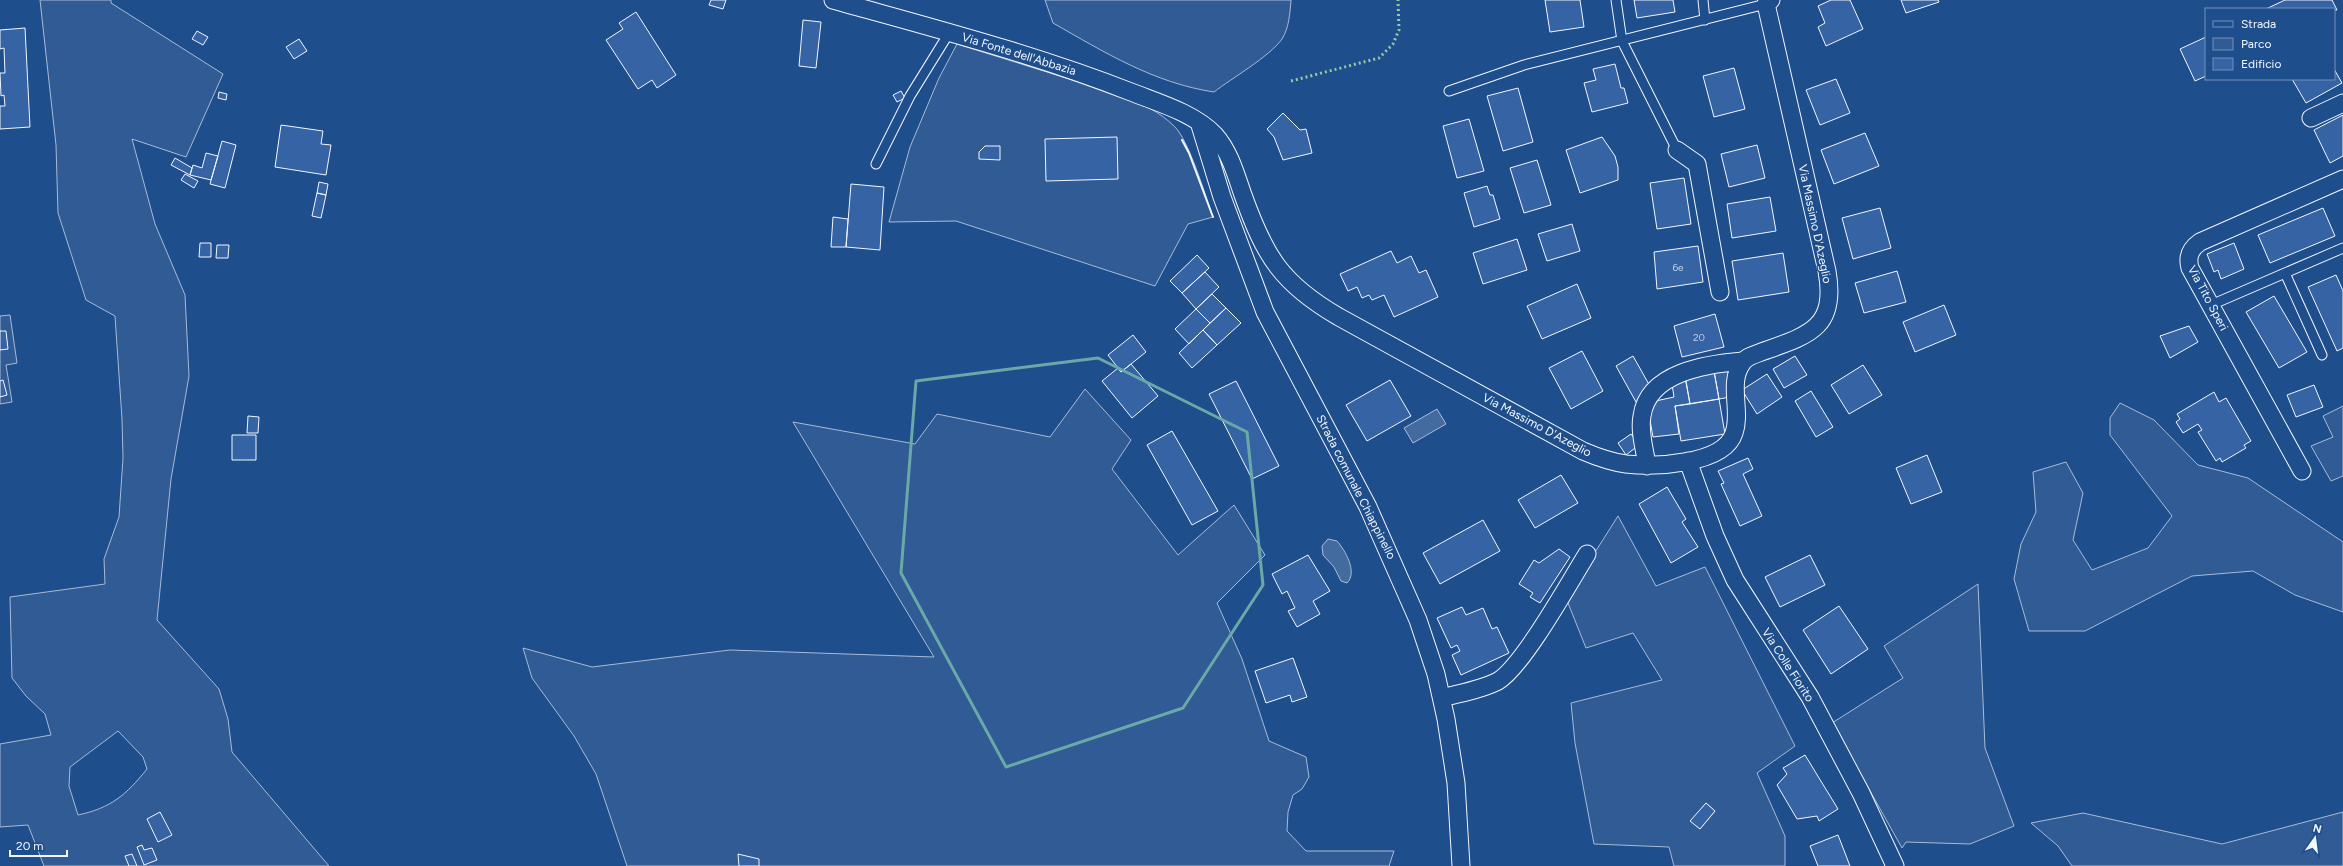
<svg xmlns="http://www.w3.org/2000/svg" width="2343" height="866" font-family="Figtree,sans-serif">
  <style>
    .green { fill: #305b95; stroke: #a8bbd7; fill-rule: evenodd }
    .water { fill: #446ba0; stroke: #a8bbd7 }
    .building { fill: #3563a3; stroke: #f2f6ff }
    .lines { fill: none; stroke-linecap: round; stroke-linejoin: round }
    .lane-casing { stroke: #f2f6ff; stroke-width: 11 }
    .street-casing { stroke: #f2f6ff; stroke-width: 19 }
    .lane { stroke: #1f4e8c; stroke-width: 9 }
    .street { stroke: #1f4e8c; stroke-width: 17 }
    .hedge { stroke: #97c8a6; stroke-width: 3; stroke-dasharray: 2 3; stroke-linecap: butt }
    .wall { stroke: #f2f6ff; stroke-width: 2 }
    .marked { fill: none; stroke: #6aa9a8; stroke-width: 3; stroke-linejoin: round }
    .labels { text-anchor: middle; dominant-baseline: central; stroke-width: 3; stroke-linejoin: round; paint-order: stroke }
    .number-label { font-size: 10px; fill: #c3d1e8 }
    .street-label { font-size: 12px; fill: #f2f6ff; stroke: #1f4e8c }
  </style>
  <rect width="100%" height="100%" fill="#1f4e8c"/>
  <path class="green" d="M40,0H111V3L223,74L186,157L132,139L155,224L185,295L189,376L171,479L157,620L219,689L228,719L232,752L329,866H44L28,825L0,827V744L51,735L45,714L26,696L12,678L10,597L105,584L104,559L119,517L123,458L122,419L115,316L86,300L58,213L56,145ZM118,731L143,757L147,769C126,795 111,808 78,815L69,786L70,767Z
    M1045,0H1291C1290,13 1289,28 1282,39C1269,57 1232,78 1214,92C1154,83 1104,52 1053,23Z
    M957,44L1124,96C1142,104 1160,112 1174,126C1189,140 1205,195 1213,217L1188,224L1155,286L956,221L889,222L910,147L939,78Z
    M10,315L17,363L6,365L12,402L0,404V316Z
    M1085,389L1131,440L1112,469L1178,555L1234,505L1265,555L1217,603L1242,659L1269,741L1306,757L1309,777L1302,789L1293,795L1288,812L1287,831L1306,851H1394L1389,866H627L596,774L574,736L532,678L523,648L592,667L730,650L934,657L793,422L915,444L937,414L1050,437Z
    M2120,403L2154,420L2198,465L2248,478L2343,542V612L2295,595L2253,571L2192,576L2085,631H2029L2014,579L2021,544L2036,512L2033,472L2066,462L2083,493L2073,540L2092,570L2148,548L2172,516L2110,435V418Z
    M2343,406V476L2331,481L2311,446L2333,437L2323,416Z
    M1618,516L1656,586L1705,567L1795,746L1757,773L1785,836V866H1674L1669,847L1594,844L1575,743L1571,703L1662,680L1633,633L1586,648L1566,598ZM1706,803L1715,811L1700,829L1691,821Z
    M1978,584L1985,748L2014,826L1970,844L1906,842L1902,848L1832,723L1903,678L1884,646Z
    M2343,812V866H2072L2058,846L2031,823L2083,813L2222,844Z"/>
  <path class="water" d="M1437,409L1446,424L1413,443L1404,428Z
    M1328,539L1337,541C1345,550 1358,572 1347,583L1341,581L1334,567L1323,555L1322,546Z"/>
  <path class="building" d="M711,0H726L723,9L709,5Z
    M1545,0H1580L1584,27L1550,32Z
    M1634,0H1673L1675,12L1637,18Z
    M1831,0H1850L1863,29L1826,46L1818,27L1825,23L1818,6Z
    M1901,0H1938L1939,2L1906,13Z
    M2285,0H2332L2337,10L2266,9Z
    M636,12L676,75L657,88L652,80L638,89L606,40L623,29L619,23Z
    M803,20L821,22L816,68L799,66Z
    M25,28L30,127L0,129V106H5L4,95L1,96L0,73H5L4,48L0,49V30Z
    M197,31L208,37L203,45L192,39Z
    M2206,37V76L2195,81L2180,49Z
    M299,39L307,51L294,59L286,47Z
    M1615,64L1621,88H1624L1628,103L1592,112L1584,83L1596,80L1593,69Z
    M1734,68L1745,109L1714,117L1703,76Z
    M2334,69L2342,83L2306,103L2292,79H2334Z
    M1836,79L1850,113L1820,125L1806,90Z
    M1518,88L1533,142L1503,151L1487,96Z
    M901,91L905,98L897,102L893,95Z
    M219,92L227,94L226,100L218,98Z
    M1283,113L1300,130L1306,129L1312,153L1283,160L1274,137L1267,129Z
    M2343,115V156L2330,163L2314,130Z
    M1469,119L1484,171L1457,178L1443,126Z
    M281,125L323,131L321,144L331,145L326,175L275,167Z
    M1865,133L1879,166L1834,184L1821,150Z
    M1117,137L1118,179L1046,181L1045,139Z
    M1602,137L1615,156L1618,167V180L1580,193L1566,150Z
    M222,141L236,145L225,188L210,184Z
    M1757,145L1765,178L1729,187L1721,154Z
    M985,146H1000V160L979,159V152Z
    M206,153L218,156L211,180L190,175L193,165L202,168Z
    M175,158L192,168L190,175L171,165Z
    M1537,160L1551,205L1524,213L1510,168Z
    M185,174L198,181L194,188L181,180Z
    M1684,178L1691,224L1657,229L1650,183Z
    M319,182L328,184L326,195L317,193Z
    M851,184L884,187L880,250L846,247Z
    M1487,186L1490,195H1493L1500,219L1474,227L1464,193Z
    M317,193L326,195L321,218L312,216Z
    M1770,197L1776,231L1732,238L1727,204Z
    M1880,208L1891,248L1853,259L1842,218Z
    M2323,208L2335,236L2270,263L2258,235Z
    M833,217L848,219L846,247H831Z
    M1572,224L1580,251L1547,261L1538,234Z
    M1517,239L1527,270L1483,284L1473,253Z
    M200,243H211V257H199Z
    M2234,243L2244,269L2221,279L2218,270L2214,272L2207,254Z
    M217,245H229L228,258H216Z
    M1698,246L1703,282L1657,289L1654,252Z
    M1391,251L1397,263L1411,256L1419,273L1426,270L1438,297L1394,317L1384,295L1372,300L1369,295L1362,298L1357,287L1348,291L1340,274Z
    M1783,253L1789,292L1738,300L1732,261Z
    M1197,255L1209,268L1182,293L1170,281Z
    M1897,271L1906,302L1864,313L1855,283Z
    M1205,272L1219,287L1196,309L1182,293Z
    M2336,275L2343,291V348L2337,351L2308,287Z
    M1577,284L1591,318L1542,339L1527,306Z
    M1212,294L1226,308L1210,323L1196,309Z
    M2274,296L2307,352L2279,368L2246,312Z
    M1944,305L1956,335L1915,352L1903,322Z
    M1226,308L1241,323L1217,345L1203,330Z
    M1196,309L1210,323L1189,344L1175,329Z
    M1715,314L1724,347L1682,357L1674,326Z
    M2189,326L2198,342L2170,358L2160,336Z
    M1203,330L1217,345L1192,368L1179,353Z
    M0,331H6L8,349L0,350Z
    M1133,335L1146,352L1121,372L1108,355Z
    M1582,351L1603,391L1571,409L1549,368Z
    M1633,356L1651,388L1643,398L1636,402L1616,366Z
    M1795,356L1807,375L1784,388L1773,369Z
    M1131,364L1158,396L1132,418L1102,381L1118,368L1121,372Z
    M1863,365L1882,395L1849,414L1831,385Z
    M1733,369L1730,397L1719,399L1714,371Z
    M1714,371L1719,399L1690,404L1685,377Z
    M1767,374L1782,397L1757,414L1742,390Z
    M3,380L7,395L0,397V381Z
    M1390,380L1411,416L1367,441L1346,405Z
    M1236,381L1279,466L1252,479L1209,394Z
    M1686,381L1690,404L1675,406L1679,434L1653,437L1648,409L1651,402L1674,397L1672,384Z
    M2314,385L2323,407L2296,417L2287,395Z
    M1811,391L1833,427L1816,437L1795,401Z
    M2214,392L2219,402L2226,398L2251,441L2244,445L2246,448L2222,462L2220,458L2216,461L2198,432L2202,430L2198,424L2183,433L2176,422L2180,419L2177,414Z
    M1719,399L1725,434L1681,441L1675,406Z
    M248,416L259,417L258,433H247Z
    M1172,431L1218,511L1192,525L1147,445Z
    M1631,434L1639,445L1626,455L1618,443Z
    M232,435H256V460H232Z
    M1927,455L1942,492L1911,504L1896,468Z
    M1748,458L1753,469L1743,474L1762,516L1740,526L1721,484L1724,483L1718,471Z
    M1561,475L1578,503L1535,528L1518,500Z
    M1667,487L1686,519L1682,522L1698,547L1671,563L1639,504Z
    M1483,520L1500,551L1440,584L1423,553Z
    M1559,549L1570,557L1540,603L1530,597L1533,593L1519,584L1534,560L1539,563Z
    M1308,555L1330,591L1313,601L1320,614L1297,627L1288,611L1295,608L1287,591L1282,594L1272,574Z
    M1810,555L1825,585L1780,607L1765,577Z
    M1839,606L1868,649L1831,674L1803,630Z
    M1462,607L1466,615L1483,608L1492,629L1497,627L1509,653L1461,675L1452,655L1460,651L1457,645L1451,648L1437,618Z
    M1293,658L1307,697L1292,702L1290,695L1266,703L1255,671Z
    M1805,755L1838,809L1819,821L1817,816L1797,819L1777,785L1787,774L1783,768Z
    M1706,803L1715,811L1700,829L1690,821Z
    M160,812L172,835L158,842L147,819Z
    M1838,835L1850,866H1818L1810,846Z
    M142,845L144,850L152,848L157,860L144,865L137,847Z
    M132,854L137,866H129L125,856Z
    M738,854L759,859V866H739Z"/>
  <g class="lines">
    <g class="lane-casing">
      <path id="lane" d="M1616,0L1622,41L1677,150
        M1703,0L1705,20
        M1449,91L1524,65L1766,4
        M876,164L910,96L949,33
        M2285,273L2322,355
        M2211,305L2343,248"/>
    </g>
    <g class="street-casing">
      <path id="street" d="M833,0C933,28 1034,54 1131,92C1159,103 1194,113 1215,135C1230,152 1236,175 1243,195C1265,257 1282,284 1339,317L1583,451C1597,457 1611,462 1626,464C1654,467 1724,465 1734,433C1742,411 1727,382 1743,362C1747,356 1757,354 1764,351C1810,335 1837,327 1827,271L1766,4L1771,0
        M2311,118L2343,103
        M1199,122L1222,197L1265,312L1368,507L1418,620L1436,674L1446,719L1456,783L1461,866
        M1677,150L1697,164L1720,292
        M1688,461L1715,536L1735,580L1810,697L1861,793L1895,866
        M1647,466C1645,450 1639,432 1642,416C1648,372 1707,364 1743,361
        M2302,471L2190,268C2187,257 2190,249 2200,242L2343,179
        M1442,698C1460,693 1481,690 1498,681C1523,666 1569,583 1587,554"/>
    </g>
    <use href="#lane" class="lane"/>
    <use href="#street" class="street"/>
    <path class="hedge" d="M1291,81L1379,58L1393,44L1399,30L1398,0"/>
    <path class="wall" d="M1182,140L1189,153L1213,217"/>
  </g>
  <path class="marked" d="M1098,358L1247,432L1263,585L1183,708L1006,767L901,573L916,381Z"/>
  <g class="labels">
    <g class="number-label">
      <text x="1678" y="267">6e</text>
      <text x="1699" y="337">20</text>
    </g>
    <g class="street-label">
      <text transform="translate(1019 54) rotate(17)">Via Fonte dell'Abbazia</text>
      <text transform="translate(1815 224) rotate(78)">Via Massimo D'Azeglio</text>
      <text transform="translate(2208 298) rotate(62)">Via Tito Speri</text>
      <text transform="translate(1537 425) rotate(28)">Via Massimo D'Azeglio</text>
      <text transform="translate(1356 487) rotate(63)">Strada comunale Chiappinello</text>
      <text transform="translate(1788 665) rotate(57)">Via Colle Fiorito</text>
    </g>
  </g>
  <rect x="2205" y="8" width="130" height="72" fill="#1f4e8c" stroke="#7391ba"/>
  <rect x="2213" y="21" width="20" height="6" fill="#1f4e8c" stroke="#7391ba"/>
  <text x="2241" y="28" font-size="12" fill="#f2f6ff">Strada</text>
  <rect x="2213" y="38" width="20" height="12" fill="#305b95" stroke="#7391ba"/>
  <text x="2241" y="48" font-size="12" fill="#f2f6ff">Parco</text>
  <rect x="2213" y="58" width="20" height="12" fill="#3563a3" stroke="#7391ba"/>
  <text x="2241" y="68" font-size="12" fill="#f2f6ff">Edificio</text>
  <g transform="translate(2315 838) rotate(14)" stroke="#1f4e8c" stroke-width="3" paint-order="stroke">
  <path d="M0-3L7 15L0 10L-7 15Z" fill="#f2f6ff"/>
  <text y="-6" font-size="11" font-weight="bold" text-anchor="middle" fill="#f2f6ff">N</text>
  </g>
  <path d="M10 850v6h57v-6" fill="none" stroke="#f2f6ff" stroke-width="2"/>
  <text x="16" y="850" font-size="12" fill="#f2f6ff" stroke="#1f4e8c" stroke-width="3" paint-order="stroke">20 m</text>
</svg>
